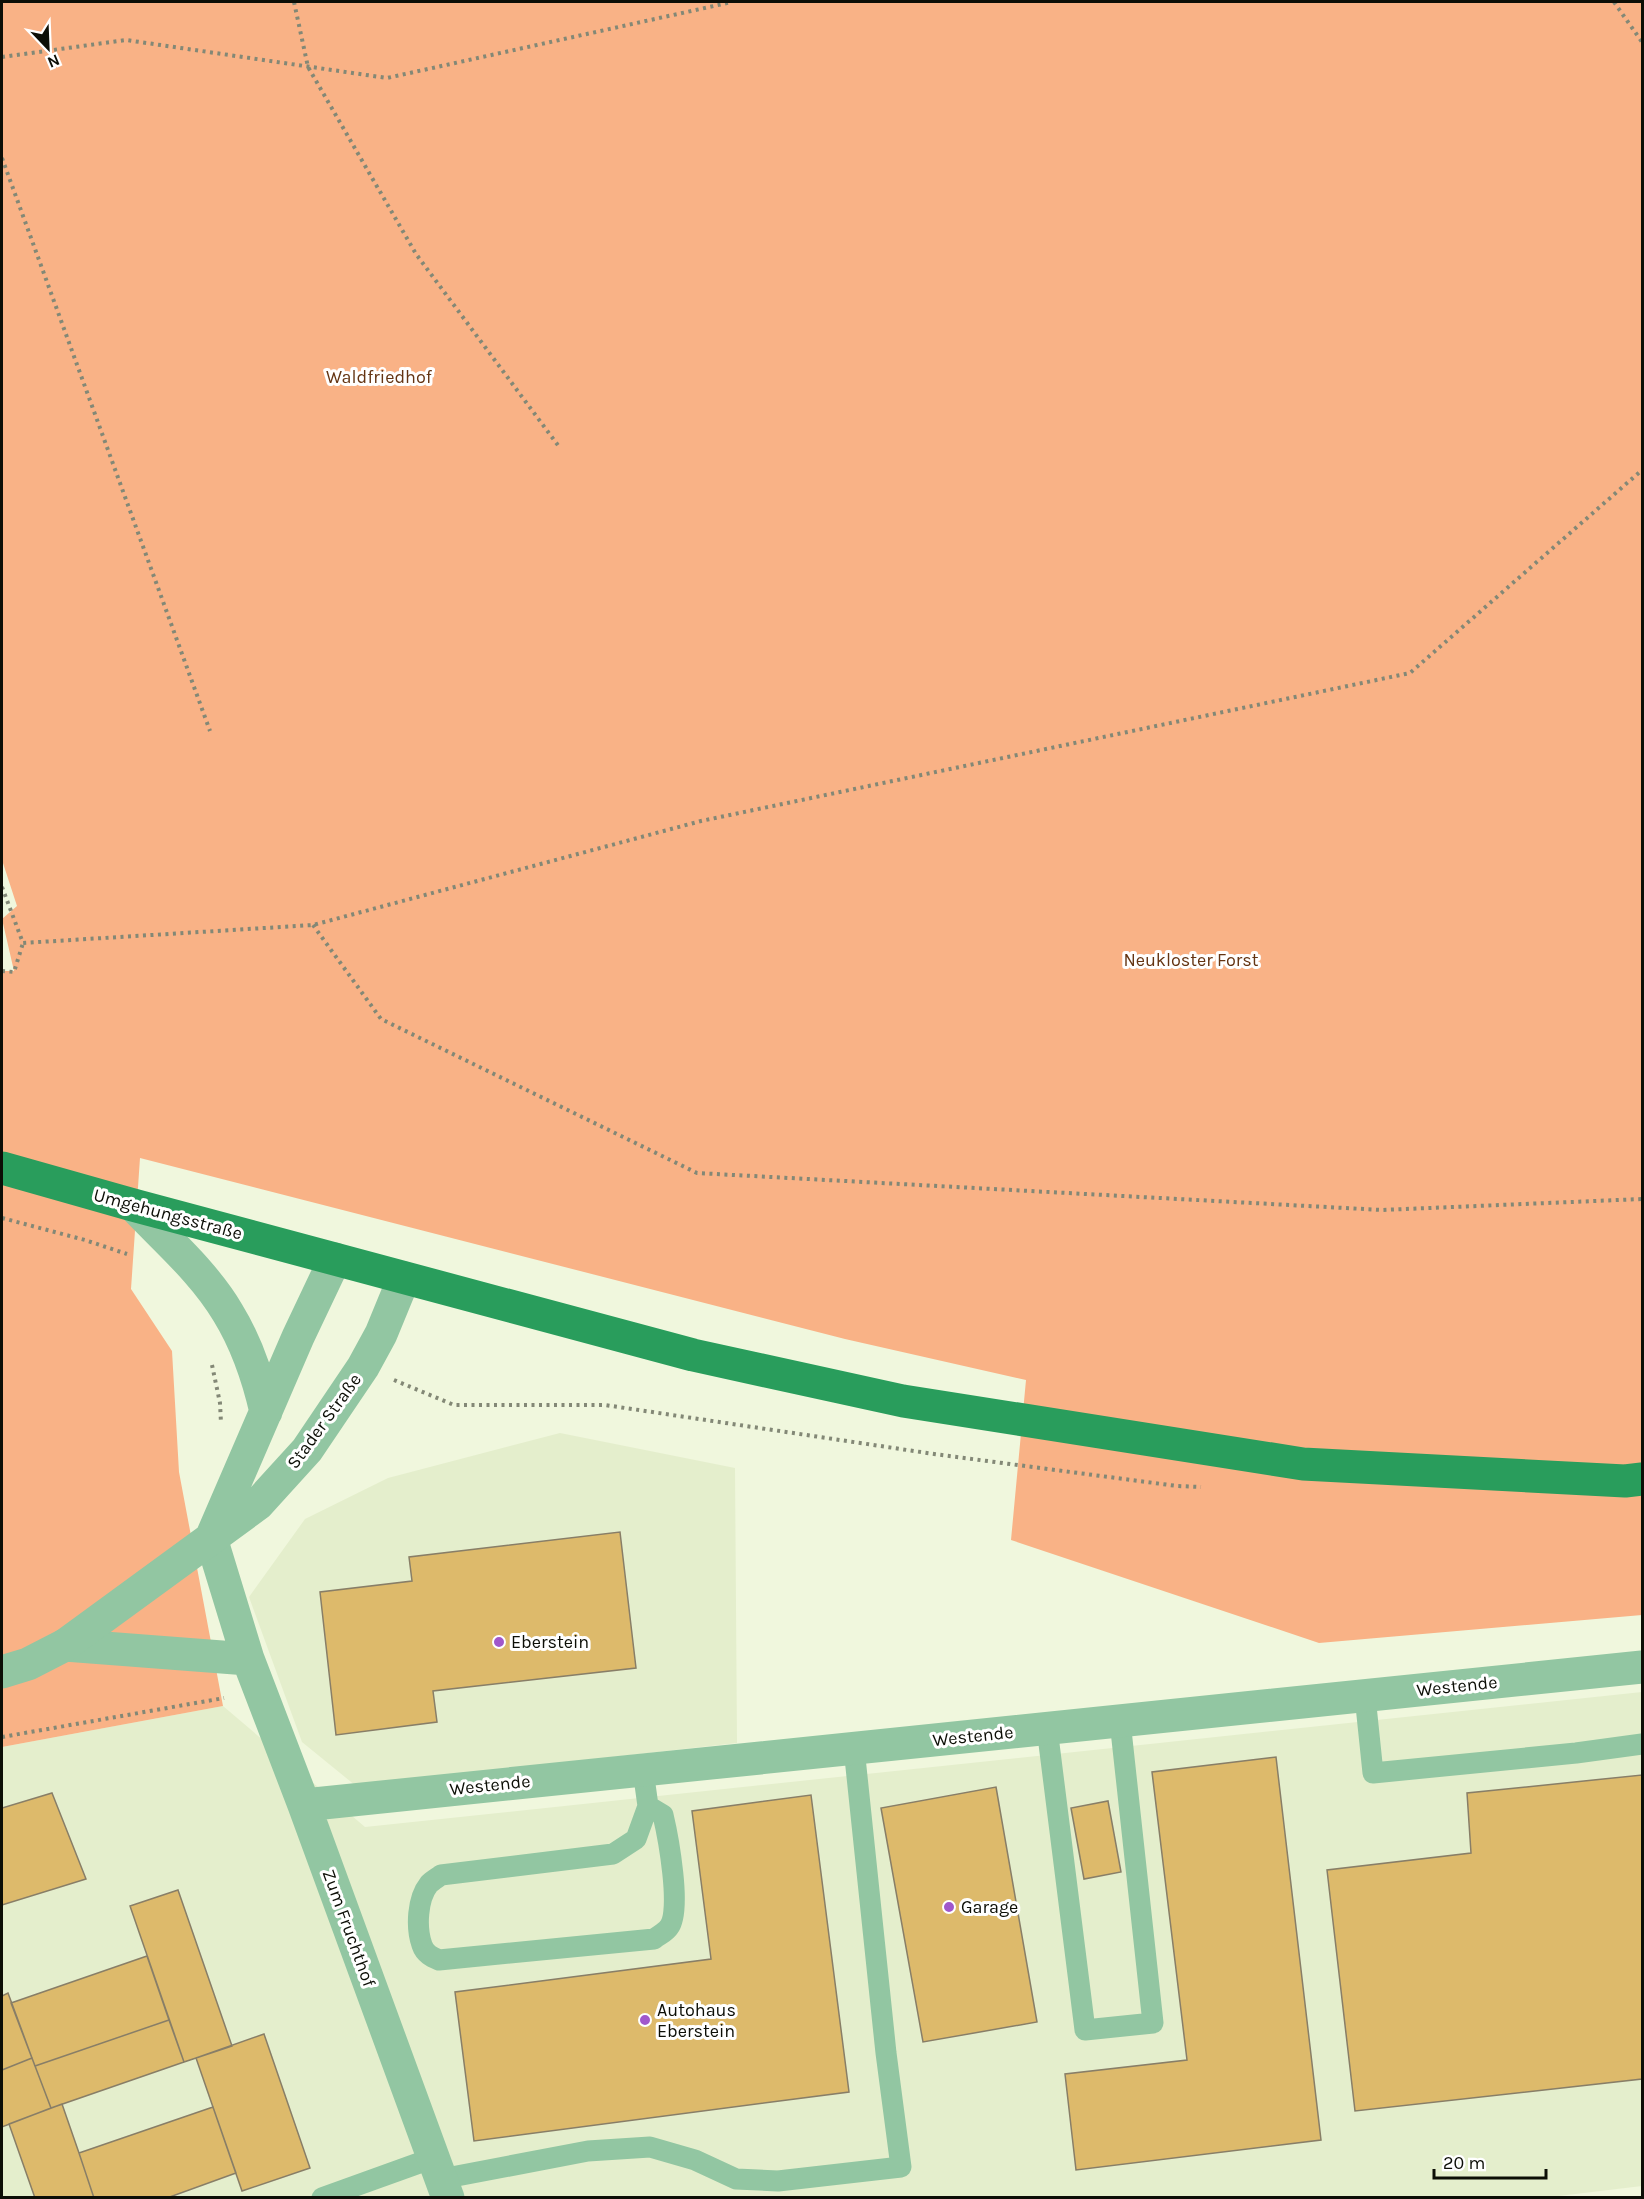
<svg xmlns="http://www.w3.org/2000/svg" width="1644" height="2199" font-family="Karla,sans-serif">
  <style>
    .built { fill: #e4eecc }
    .green { fill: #f9b286 }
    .building { fill: #ddba6b; stroke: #887e67; stroke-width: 1.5 }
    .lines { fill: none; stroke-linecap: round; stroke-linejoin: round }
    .path { stroke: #838876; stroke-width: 4; stroke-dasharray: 3 4.5; stroke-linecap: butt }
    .service { stroke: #92c6a2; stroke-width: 21 }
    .minor { stroke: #92c6a2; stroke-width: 33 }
    .tertiary { stroke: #92c6a2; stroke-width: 33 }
    .primary { stroke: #299d5c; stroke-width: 33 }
    .poi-dot { fill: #a057cb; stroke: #fff; stroke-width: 2 }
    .labels { text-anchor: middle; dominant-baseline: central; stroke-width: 6; stroke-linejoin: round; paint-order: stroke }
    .park-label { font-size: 18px; fill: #643412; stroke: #fff }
    .street-label { font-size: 18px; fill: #0c0e06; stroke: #fff }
    .poi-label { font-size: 18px; fill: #0c0e06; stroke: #fff; text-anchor: start }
  </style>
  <rect width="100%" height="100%" fill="#f0f7dd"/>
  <path class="built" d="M560,1433L735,1468L737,1743L356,1786L302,1742L249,1597L305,1519L388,1478Z
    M1642,1692V2186L1542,2198H2V1747L223,1706L365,1827Z"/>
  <path class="green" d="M2,2H1642V1615L1319,1643L1011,1540L1026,1380L845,1339L140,1158L131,1289L172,1351L179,1472L223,1706L2,1747V971H14L2,919L17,906L2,860Z"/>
  <path class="building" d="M620,1532L636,1668L433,1691L437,1722L336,1735L320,1592L412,1581L409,1557Z
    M1276,1757L1321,2140L1076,2170L1065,2074L1187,2060L1152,1772Z
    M1642,1775V2079L1355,2111L1327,1870L1471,1853L1467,1793Z
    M996,1787L1037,2022L923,2042L881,1808Z
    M52,1793L86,1879L2,1905V1808Z
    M811,1795L849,2092L474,2141L455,1992L711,1959L692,1811Z
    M1108,1801L1121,1872L1084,1879L1071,1808Z
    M178,1890L232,2046L184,2062L130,1906Z
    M147,1956L169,2020L35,2066L11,2003Z
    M8,1993L32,2058L2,2070V1996Z
    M169,2020L184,2062L51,2108L35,2066Z
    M264,2034L310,2168L242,2191L196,2058Z
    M32,2058L51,2108L2,2127V2070Z
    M62,2104L79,2153L94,2198H35L9,2124Z
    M213,2107L236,2173L167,2198H94L79,2153Z"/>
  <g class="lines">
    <path class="path" d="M294,2L308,67L416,254L560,448
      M1614,2L1642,42
      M2,57L126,40L387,78L732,2
      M2,158L210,731
      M2,887L23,943L313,925L701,821L1410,673L1642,470
      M313,925L381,1019L697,1173L1382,1210L1642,1199
      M2,971L14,972L23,943
      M2,1218L85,1240L127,1254
      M212,1365L220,1403L221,1423
      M394,1380L454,1405H605L934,1454L1177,1486L1201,1487
      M2,1737L224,1698"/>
    <path class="service" d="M1365,1696L1373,1773L1576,1753L1642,1744
      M1047,1728L1085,2030L1153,2023L1120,1721
      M643,1770L648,1806L636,1839L613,1854L441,1875C437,1878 432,1881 429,1884C417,1899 416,1928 422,1945C425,1954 432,1957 439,1960L654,1939C659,1935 666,1932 669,1927C682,1911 668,1836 663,1815L648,1806
      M441,2179L588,2151L650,2147L695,2160L736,2179L778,2181L901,2167L886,2053L854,1748
      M322,2198L433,2158"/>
    <path class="minor" d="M211,1538L248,1659
      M65,1645L248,1659L304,1805L448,2198
      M304,1805L1642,1667"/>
    <path class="tertiary" d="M133,1205C165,1239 204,1272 228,1313C247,1344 258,1377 266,1412
      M212,1536L298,1337L335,1259
      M2,1672L28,1664L65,1645L258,1504L307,1450L363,1367L381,1334L404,1278"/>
    <path class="primary" d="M2,1168L133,1205L693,1355L903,1401L1303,1464L1625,1481L1642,1479"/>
  </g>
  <g class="poi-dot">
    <circle cx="499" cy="1642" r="6"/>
    <circle cx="949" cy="1907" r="6"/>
    <circle cx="645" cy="2020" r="6"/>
  </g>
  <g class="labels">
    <g class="park-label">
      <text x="379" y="377">Waldfriedhof</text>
      <text x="1191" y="960">Neukloster Forst</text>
    </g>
    <g class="street-label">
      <text transform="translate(168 1214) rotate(15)">Umgehungsstraße</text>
      <text transform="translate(324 1421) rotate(-54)">Stader Straße</text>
      <text transform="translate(1457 1686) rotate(-6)">Westende</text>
      <text transform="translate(973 1736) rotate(-6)">Westende</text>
      <text transform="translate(490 1785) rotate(-6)">Westende</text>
      <text transform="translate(349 1928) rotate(70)">Zum Fruchthof</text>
    </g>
    <g class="poi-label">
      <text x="511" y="1642">Eberstein</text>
      <text x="961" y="1907">Garage</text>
      <text x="657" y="2010">Autohaus<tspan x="657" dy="21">Eberstein</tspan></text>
    </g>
  </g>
  <rect width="1644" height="2199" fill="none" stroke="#0c0e06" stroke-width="6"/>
  <g transform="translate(48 48) rotate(157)" stroke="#ffffff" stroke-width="4.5" paint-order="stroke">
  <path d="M0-4.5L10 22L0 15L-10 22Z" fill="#0c0e06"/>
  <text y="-9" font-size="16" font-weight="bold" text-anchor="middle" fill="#0c0e06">N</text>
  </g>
  <path d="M1434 2169v9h112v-9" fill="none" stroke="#0c0e06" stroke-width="3"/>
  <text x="1443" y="2169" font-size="18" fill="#0c0e06" stroke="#ffffff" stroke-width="4.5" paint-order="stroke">20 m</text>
</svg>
